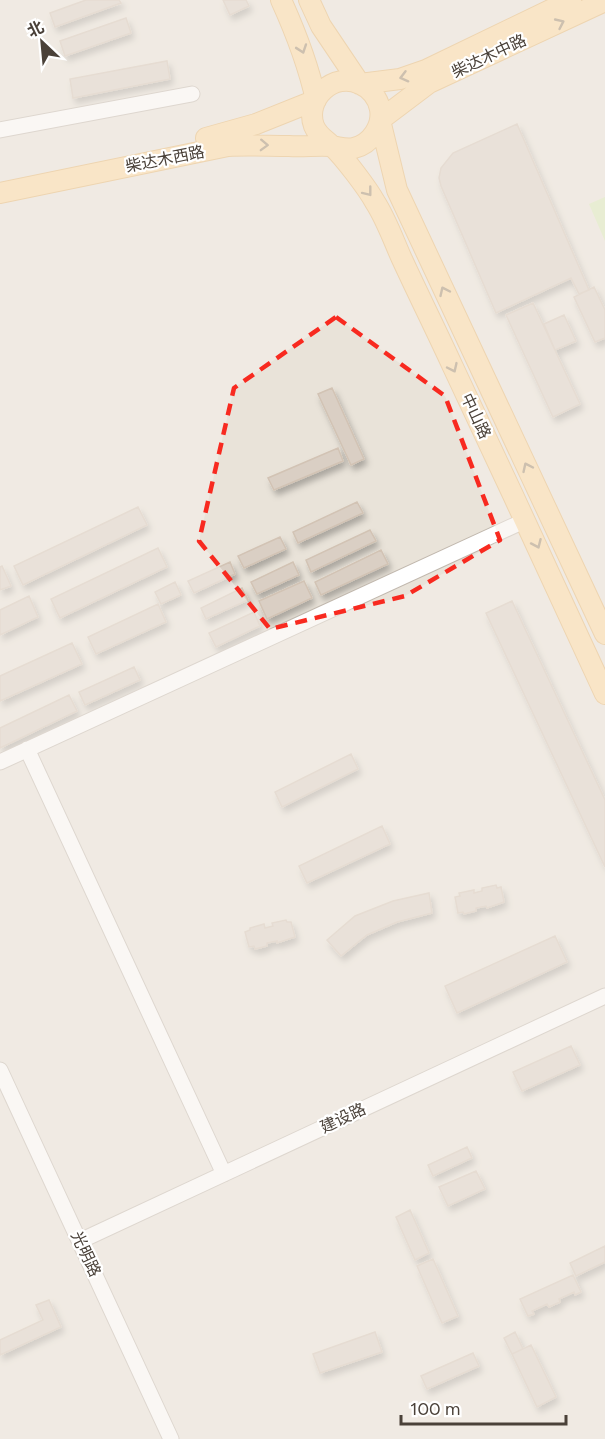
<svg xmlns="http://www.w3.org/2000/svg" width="605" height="1439" font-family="Figtree,'Noto Sans SC',sans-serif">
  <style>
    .residential { fill: #e9e3d9 }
    .green { fill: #d7e9b5 }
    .building { fill: #dacfc4; stroke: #d2c3b4; stroke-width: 1.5; filter: url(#shadow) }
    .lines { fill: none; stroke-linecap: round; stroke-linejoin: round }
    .minor-casing { stroke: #c1b8ae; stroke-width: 17 }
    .major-casing { stroke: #e4b36b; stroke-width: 22 }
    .minor { stroke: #fff; stroke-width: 15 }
    .major { stroke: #fdd89c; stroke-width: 20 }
    .oneway { stroke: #9b8566 }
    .marked { fill: none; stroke: #f82a20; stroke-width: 4.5; stroke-dasharray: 12 8; stroke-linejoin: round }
    .labels { text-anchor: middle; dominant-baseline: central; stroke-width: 4.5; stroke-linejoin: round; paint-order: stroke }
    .street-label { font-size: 16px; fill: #4a4139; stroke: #fff }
  </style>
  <defs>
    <filter id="shadow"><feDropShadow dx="3" dy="5" stdDeviation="3" flood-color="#0004"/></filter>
  </defs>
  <rect width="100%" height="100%" fill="#f5f1eb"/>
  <path class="residential" d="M0,0H605V1439H0Z"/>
  <path class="green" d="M605,197V241L589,204Z"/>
  <path class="building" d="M86,0H119L121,3L55,27L50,13Z
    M223,0H246L249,6L230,15Z
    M126,18L131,33L65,56L60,41Z
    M167,61L170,79L73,98L70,79Z
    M517,124L589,290L579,294L571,278L496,313L441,186L439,178L441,168L453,153Z
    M594,287L605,310V338L595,342L574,297Z
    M533,303L580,404L553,417L506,315Z
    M564,315L576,341L555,350L544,324Z
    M332,388L364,459L351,465L318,394Z
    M338,448L343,461L274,490L268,478Z
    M357,502L363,513L298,543L293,532Z
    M138,507L147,525L23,585L14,566Z
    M370,530L376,541L311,572L306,560Z
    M280,537L286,549L244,568L238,556Z
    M158,548L167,567L60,618L51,599Z
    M381,550L388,564L321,595L315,582Z
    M230,562L235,574L194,593L188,581Z
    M293,562L299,575L257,594L251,582Z
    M2,566L11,586L0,590V567Z
    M304,581L312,598L267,619L259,601Z
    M175,582L181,595L161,604L155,592Z
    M242,588L248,600L206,619L201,608Z
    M29,596L38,617L0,635V610Z
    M512,601L605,800V867L486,613Z
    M158,604L166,622L96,654L88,637Z
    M254,612L260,626L216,647L209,633Z
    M72,643L82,664L0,701V676Z
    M134,667L140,680L85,705L79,692Z
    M69,695L77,711L0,748V728Z
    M351,754L358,769L282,807L275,792Z
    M382,826L390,844L307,883L299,866Z
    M496,885L497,888L501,887L504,902L487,908L486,906L476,908V911L464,914L463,912L458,913L455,897L460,896L459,893L474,890V893L482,891V888Z
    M429,893L432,913L397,922L367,935L341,956L327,940L355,916L393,901Z
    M286,920L287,922H291L295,937L277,943V941L267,943V946L255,949L254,946L249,947L245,932L250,930V928L264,924L265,928L273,926L272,923Z
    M555,936L567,962L457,1013L445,986Z
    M571,1046L580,1065L522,1091L513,1072Z
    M467,1147L472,1158L433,1176L428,1165Z
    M476,1171L485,1189L448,1206L439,1187Z
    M410,1210L429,1253L415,1260L396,1217Z
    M605,1246V1262L576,1276L570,1263Z
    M433,1259L458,1316L442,1323L417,1266Z
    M573,1275L581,1292L575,1295L574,1292L559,1299L560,1302L549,1307L547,1304L532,1311L534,1314L528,1316L520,1299Z
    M49,1300L61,1327L0,1355V1340L43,1320L36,1305Z
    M375,1332L382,1352L320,1373L313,1354Z
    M515,1332L523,1349L512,1354L504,1338Z
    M531,1345L556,1397L537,1407L512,1354Z
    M473,1353L479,1366L427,1389L421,1376Z"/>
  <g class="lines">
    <g class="minor-casing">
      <path id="minor" d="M0,130L192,94
        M27,749L224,1174
        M0,762L526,520
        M0,1070L171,1439
        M80,1241L605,996"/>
    </g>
    <g class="major-casing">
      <path id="major" d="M309,0L321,26L360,84L400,79L426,70L571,0
        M605,1L429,83L380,120L397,190L605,634
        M206,138L256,124L316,100C308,64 296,33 281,0
        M0,193L228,146C249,145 269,146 289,146C303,147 317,145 331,146C339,147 346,150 354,148C371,144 383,126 380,109C378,98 370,88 360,84C334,71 304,99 314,126C318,136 325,139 332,146C343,156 368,189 375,202C386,219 393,239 401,257C418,294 436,330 453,367C504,476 555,584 605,694"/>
    </g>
    <use href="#minor" class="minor"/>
    <use href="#major" class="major"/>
  </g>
  <defs><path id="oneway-chevron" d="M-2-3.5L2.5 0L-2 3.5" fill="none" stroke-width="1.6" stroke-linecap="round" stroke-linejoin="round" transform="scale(1.5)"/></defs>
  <g class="oneway">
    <use href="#oneway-chevron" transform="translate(560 23) rotate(-25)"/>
    <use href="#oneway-chevron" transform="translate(302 49) rotate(71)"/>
    <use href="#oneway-chevron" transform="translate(404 77) rotate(165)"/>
    <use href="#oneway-chevron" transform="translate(264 145) rotate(2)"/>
    <use href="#oneway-chevron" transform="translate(368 192) rotate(52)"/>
    <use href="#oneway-chevron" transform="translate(444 291) rotate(-115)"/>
    <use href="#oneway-chevron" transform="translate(453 368) rotate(65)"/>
    <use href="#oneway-chevron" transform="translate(527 467) rotate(-115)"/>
    <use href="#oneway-chevron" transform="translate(537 544) rotate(66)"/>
  </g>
  <path d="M0 0H605V1439H0ZM336,317L445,396L500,540L405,596L270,629L199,541L234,388Z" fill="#f5f1eb" fill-opacity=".55" fill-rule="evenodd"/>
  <path class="marked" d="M336,317L445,396L500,540L405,596L270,629L199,541L234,388Z"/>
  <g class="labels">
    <g class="street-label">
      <text transform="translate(489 56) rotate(-25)">柴达木中路</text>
      <text transform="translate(165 159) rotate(-11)">柴达木西路</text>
      <text transform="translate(476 416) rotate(65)">中山路</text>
      <text transform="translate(343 1118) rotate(-25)">建设路</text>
      <text transform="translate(86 1254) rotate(65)">光明路</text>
    </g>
  </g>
  <g transform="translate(42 42) rotate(334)" stroke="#ffffff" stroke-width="4.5" paint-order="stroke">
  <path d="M0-4.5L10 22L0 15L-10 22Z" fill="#4a4139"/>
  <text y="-9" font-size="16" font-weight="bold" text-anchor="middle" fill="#4a4139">北</text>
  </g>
  <path d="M401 1415v9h165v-9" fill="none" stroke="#4a4139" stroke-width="3"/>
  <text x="410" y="1415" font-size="18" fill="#4a4139" stroke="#ffffff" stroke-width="4.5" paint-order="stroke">100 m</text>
</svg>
